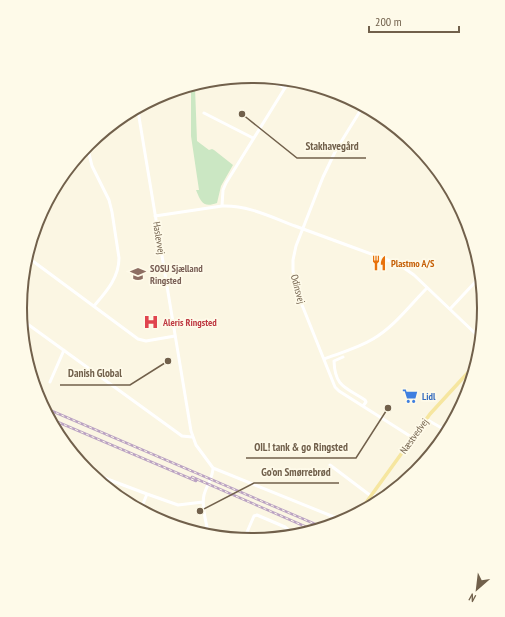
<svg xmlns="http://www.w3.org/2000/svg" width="505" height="617" font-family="'PT Sans Narrow',sans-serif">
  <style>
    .green { fill: #cbe7c3 }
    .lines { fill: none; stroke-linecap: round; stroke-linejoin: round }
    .minor { stroke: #fff; stroke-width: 3 }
    .major { stroke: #f6e69f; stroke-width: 3.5 }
    .rail-casing { stroke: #bba3c3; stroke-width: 2.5 }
    .rail { stroke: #fefae9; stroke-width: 1; stroke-dasharray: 3; stroke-linecap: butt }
    .labels { text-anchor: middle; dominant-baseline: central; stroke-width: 3.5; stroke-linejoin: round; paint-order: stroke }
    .street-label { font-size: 10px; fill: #71604b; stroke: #fefae9 }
    .food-label { font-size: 10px; font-weight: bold; fill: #c56008; stroke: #fefae9; text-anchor: start }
    .education-label { font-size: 10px; font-weight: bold; fill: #785e54; stroke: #fefae9; text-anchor: start }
    .health-label { font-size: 10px; font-weight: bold; fill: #be3a42; stroke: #fefae9; text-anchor: start }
    .shop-label { font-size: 10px; font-weight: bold; fill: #366cbe; stroke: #fefae9; text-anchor: start }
    .rim { fill: none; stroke: #71604b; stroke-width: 2 }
    .leader { fill: none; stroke: #71604b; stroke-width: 1.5 }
    .callout-dot { fill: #71604b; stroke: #fefae9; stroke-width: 1.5 }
    .callout-label { font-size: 11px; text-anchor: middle; font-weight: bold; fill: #71604b; stroke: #fefae9; stroke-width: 3.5; stroke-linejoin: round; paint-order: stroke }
  </style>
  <rect width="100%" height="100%" fill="#fbf6e3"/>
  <path class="green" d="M195,87L197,141L209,150L212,149L214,150L233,165L221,186L217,203C203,208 201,202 196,190H199L191,136V88Z"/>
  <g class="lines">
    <path class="minor" d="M267,79L285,88
      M362,108L336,150L323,177L296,246L293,260V271L298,295L335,387L339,391L413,438
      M138,111L191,431L196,445L213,468
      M204,113L253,138
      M87,145L92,166L109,200L112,212L119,258C119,278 106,292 94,306
      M222,206L223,190L226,183L288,83
      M155,216L222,206C248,205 271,217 295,226C328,238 360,250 393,262L404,268L414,275L479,337
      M30,259L138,339L146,341L175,336
      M450,309L479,278
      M22,320L182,436L192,437
      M343,357L334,361C335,387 345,387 365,400L366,402L363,406
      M324,359C340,353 358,348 373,339C394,327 410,305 427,288
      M50,382L64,350
      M426,419L445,430
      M330,465L371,496
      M213,468L344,521
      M86,471L147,494L178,505L203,502
      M372,494L379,498
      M141,509L147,494
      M208,532C206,521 201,506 204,495C206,486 213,478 213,468
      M244,539L254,516L257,515L285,527L292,533"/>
    <path class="major" d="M360,511L430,414L474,366"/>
    <g class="rail-casing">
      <path id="rail" d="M45,408L322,527
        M53,420L196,481
        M192,477L311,529"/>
    </g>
    <use href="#rail" class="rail"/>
  </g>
  <defs>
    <g id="restaurant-bare" transform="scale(1.2)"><path d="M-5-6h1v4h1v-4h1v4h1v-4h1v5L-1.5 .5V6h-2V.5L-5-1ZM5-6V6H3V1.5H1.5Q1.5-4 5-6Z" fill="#e8710a" stroke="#fefae9" stroke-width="2.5" paint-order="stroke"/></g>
    <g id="school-bare" transform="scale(1.2)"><path d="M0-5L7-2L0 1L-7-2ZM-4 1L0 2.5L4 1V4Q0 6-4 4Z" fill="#8d6e63" stroke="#fefae9" stroke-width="2.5" paint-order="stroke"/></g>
    <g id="hospital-bare" transform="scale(1.2)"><path d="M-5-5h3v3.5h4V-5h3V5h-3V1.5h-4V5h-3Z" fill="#e0444e" stroke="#fefae9" stroke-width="2.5" paint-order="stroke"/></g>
    <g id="supermarket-bare" transform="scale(1.2)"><path d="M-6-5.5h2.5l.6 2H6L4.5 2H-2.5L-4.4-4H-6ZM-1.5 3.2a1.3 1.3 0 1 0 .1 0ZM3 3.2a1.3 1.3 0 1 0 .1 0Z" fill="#3f7fe0" stroke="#fefae9" stroke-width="2.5" paint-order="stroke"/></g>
  </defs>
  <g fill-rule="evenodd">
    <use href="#restaurant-bare" x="379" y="263"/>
    <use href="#school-bare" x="138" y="274"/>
    <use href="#hospital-bare" x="151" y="322"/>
    <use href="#supermarket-bare" x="410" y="396"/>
  </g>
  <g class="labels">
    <g class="street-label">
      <text transform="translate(159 238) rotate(81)">Haslevvej</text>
      <text transform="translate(298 289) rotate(75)">Odinsvej</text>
      <text transform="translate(414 436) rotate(-54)">Næstvedvej</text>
    </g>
    <g class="food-label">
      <text x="391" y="263">Plastmo A/S</text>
    </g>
    <g class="education-label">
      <text x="150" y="268">SOSU Sjælland<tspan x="150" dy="12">Ringsted</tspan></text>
    </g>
    <g class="health-label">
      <text x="163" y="322">Aleris Ringsted</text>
    </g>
    <g class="shop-label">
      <text x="422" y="396">Lidl</text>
    </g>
  </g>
  <path d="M0 0H505V617H0ZM27 308a225 225 0 1 1 450 0a225 225 0 1 1-450 0Z" fill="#fefae9" fill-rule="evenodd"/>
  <path class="rim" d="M27 308a225 225 0 1 1 450 0a225 225 0 1 1-450 0Z"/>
  <path class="leader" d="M242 114L297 158H366M168 361L130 385H60M388 408L356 458H246M200 511L254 483H339"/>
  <g class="callout-dot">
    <circle cx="242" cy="114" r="4"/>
    <circle cx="168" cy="361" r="4"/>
    <circle cx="388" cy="408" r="4"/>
    <circle cx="200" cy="511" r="4"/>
  </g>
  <g class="callout-label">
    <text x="332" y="150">Stakhavegård</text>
    <text x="95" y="377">Danish Global</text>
    <text x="301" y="451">OIL! tank &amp; go Ringsted</text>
    <text x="296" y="476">Go'on Smørrebrød</text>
  </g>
  <g transform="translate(477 589) rotate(208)" stroke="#fefae9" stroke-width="3" paint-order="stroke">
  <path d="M0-3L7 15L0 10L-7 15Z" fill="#71604b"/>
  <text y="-6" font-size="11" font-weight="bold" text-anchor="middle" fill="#71604b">N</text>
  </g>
  <path d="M369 26v6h90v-6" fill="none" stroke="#71604b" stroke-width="2"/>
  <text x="375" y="26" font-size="12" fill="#71604b" stroke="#fefae9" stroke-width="3" paint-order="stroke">200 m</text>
</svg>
